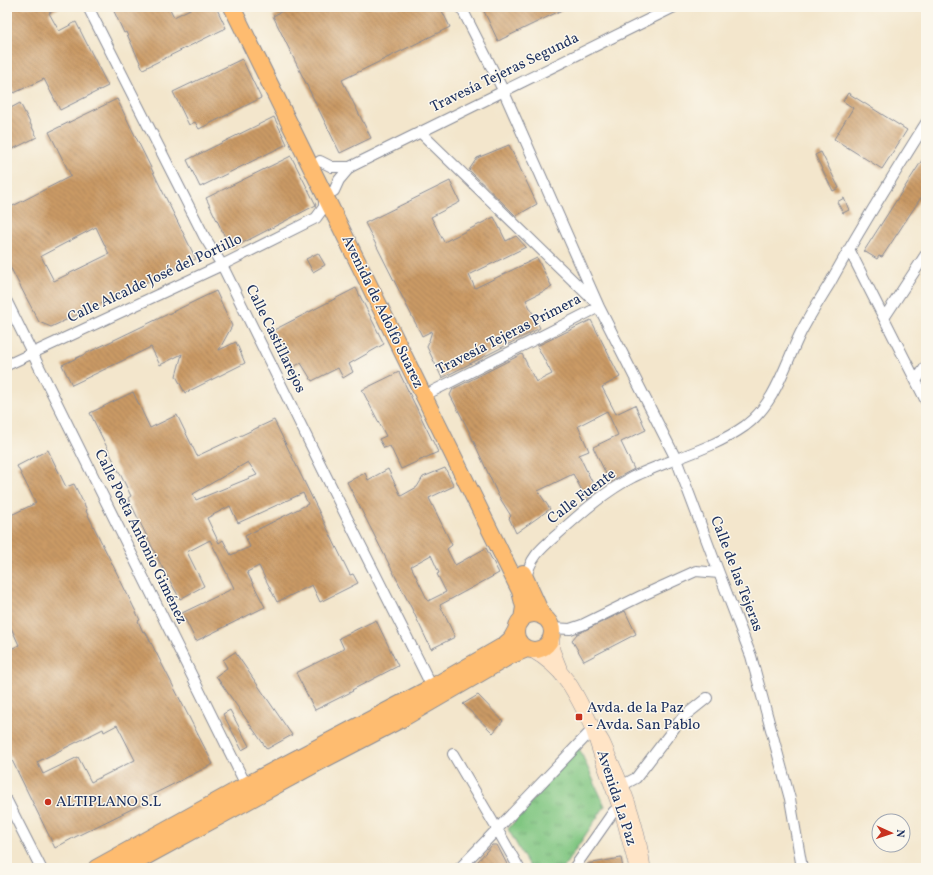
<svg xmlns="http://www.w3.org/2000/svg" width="933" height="875" font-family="Vollkorn,serif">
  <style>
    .grass { fill: url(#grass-tufts); stroke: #4e7a70 }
    .building { fill: url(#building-back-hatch); fill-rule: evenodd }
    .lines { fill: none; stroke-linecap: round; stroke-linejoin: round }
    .minor-casing { stroke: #878a95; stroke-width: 12 }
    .secondary-casing { stroke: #878a95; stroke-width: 16 }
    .primary-casing { stroke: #878a95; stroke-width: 18 }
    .minor { stroke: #fff; stroke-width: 10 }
    .secondary { stroke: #ffe4c6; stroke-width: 15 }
    .primary { stroke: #febc70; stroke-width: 16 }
    .poi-dot { fill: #c8321e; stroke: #fbf7ec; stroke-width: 1.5 }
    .labels { text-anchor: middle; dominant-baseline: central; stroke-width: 3; stroke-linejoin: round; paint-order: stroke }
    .street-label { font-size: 15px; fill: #1b2f5e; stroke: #fbf7ec }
    .poi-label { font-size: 15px; fill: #1b2f5e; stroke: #fbf7ec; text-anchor: start }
  </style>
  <defs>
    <pattern id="grass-tufts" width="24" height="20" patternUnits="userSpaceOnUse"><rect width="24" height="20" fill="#80c681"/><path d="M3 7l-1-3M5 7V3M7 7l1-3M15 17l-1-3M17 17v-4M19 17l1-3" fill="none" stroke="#68a16d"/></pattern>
    <pattern id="building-back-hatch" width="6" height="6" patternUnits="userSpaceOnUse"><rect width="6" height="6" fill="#ca9a65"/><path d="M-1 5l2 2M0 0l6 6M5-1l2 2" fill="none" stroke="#a37e56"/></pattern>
  </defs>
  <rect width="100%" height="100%" fill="#fbf7ec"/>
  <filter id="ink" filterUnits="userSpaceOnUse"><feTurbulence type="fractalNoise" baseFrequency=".025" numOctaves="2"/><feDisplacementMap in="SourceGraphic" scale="8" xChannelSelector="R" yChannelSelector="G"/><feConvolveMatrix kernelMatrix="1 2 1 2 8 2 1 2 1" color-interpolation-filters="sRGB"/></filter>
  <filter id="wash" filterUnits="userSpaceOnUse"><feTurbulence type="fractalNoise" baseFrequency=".012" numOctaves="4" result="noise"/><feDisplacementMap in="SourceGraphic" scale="16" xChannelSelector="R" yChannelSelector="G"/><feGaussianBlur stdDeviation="0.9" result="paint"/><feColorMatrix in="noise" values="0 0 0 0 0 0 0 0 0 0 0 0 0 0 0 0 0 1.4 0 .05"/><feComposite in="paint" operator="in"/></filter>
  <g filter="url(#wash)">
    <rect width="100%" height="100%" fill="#f3e6cc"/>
    <path class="grass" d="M578,746L605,806L563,868H530L508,829Z"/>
    <g id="blocks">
      <path class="building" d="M7,7H61L49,13L59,31L76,22L108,86L60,110L44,79L14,93L7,80Z
        M112,7H169L174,17L194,7H216L226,28L143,69L126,32L124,33Z
        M290,7H440L450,27L342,80L371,138L340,153L273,16Z
        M482,7H568L498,41Z
        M242,59L261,98L199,129L195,122L189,125L173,92Z
        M848,93L907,130L882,169L834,139L853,108L843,101Z
        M117,99L196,259L51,327L39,322L7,261V209L71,176L49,132ZM96,227L109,254L54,281L41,256Z
        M20,103L37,137L7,152V110Z
        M274,117L287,144L200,187L187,160Z
        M509,145L537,204L516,216L469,170L477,158Z
        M821,152L839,188L833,191L815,155Z
        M926,154V190L882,257L879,256L877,259L864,251Z
        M291,156L316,205L231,249L206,198Z
        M450,181L460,202L431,217L444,242L494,217L506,241L516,236L526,247L469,275L475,288L537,258L552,287L526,300L540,328L442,378L427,347L432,331L422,336L365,223Z
        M844,198L849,210L843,213L837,202Z
        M318,253L325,265L313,272L306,259Z
        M356,288L384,344L349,364L353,372L343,378L338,368L312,381L301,363L291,368L272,331Z
        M216,291L232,326L219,350L236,342L245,363L185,393L176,376L182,354L160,365L151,347L72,385L62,365Z
        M591,320L620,377L602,387L616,414L635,405L646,430L621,442L634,469L610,482L593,447L618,435L607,411L578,426L589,451L579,455L597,492L587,500L573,474L538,491L550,509L516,533L509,518L511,516L498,495L467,427L450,395L453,389L522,354L536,382L552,374L537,346Z
        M399,372L438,452L401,469L390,446L384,448L379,439L386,436L362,390Z
        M133,392L150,428L177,415L197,456L274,420L350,575L353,574L358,583L320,602L312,585L277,602L259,566L247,572L265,607L196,641L182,613L234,588L210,540L187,552L204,586L180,599L161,565L128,498L131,496L90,413ZM248,462L257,475L196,500L193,494ZM303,493L308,504L245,536L250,547L231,555L223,540L219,543L207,518L230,506L238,523Z
        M48,450L66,487L74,484L87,510L86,511L140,620L138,621L143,632L145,631L213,764L142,800L144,803L75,837L55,848L7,750V651L19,645L7,619V517L36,503L17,466ZM117,725L135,760L91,782L78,757L43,774L37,762L103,729L104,732Z
        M445,468L454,486L429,498L452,545L447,549L455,565L486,548L499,573L440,605L455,637L431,649L412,609L347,482L365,473L368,480L388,469L401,496L417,487L423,477ZM431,555L439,573L437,574L446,592L428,601L411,566Z
        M625,611L636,634L584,661L572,640L577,634Z
        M376,620L398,666L352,690L353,691L315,710L296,673L344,649L339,638Z
        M235,652L292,735L267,749L216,676L227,668L223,660Z
        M478,695L503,721L493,733L463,704Z
        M230,710L249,746L242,750L223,714Z
        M492,845H497L509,868H472Z
        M621,858L623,868H587V864Z"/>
    </g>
  </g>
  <g filter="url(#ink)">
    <use href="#blocks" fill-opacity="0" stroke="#878a95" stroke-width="1"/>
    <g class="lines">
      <g class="minor-casing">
        <path id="minor" d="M88,7L204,236L222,265L327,478L432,687
          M461,7L503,90L599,307L676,459L719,573L751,656L790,799L802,868
          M420,132L595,302
          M320,161L332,167H350
          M334,191L339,180L350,167L674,7
          M849,249L926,401
          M7,302L246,785
          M884,318L926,254
          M7,365L222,265L316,218L324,207V197
          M916,381L926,366
          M433,391L599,307
          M526,579C530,556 543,547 560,532C582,512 606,491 633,477C670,459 711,450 745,426C776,403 785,364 801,332C810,315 820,299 830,283C860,228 893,176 926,123
          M551,628L570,629L582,625L641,596L696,571L719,573
          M453,754L497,829L519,868
          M621,786L636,778L682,718L707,698
          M7,801L41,868
          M460,868L593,729
          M574,868L614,811H618L623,813"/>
      </g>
      <g class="secondary-casing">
        <path id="secondary" d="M552,635V650L559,668
          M532,650C567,670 576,694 593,729
          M637,868L623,815L603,760L593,729C601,737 605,748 609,758C626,793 638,829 643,868"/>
      </g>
      <g class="primary-casing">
        <path id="primary" d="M232,7L520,591L524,607L522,619
          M523,573L543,617
          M516 632a18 18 0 1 1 36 0a18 18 0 1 1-36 0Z
          M96,868L246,785L432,687L503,646L511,639L516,630
          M125,868L323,760L400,720L510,656L527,649"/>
      </g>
      <use href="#minor" class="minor"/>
      <use href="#secondary" class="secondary"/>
      <use href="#primary" class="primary"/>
    </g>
  </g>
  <g class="poi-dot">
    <rect x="575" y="713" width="8" height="8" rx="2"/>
    <circle cx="48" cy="802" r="4"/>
  </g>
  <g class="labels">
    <g class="street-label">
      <text transform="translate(505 73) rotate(-26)">Travesía Tejeras Segunda</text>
      <text transform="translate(155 279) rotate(-25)">Calle Alcalde José del Portillo</text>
      <text transform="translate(382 312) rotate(64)">Avenida de Adolfo Suarez</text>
      <text transform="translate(509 335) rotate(-27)">Travesía Tejeras Primera</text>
      <text transform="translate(275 339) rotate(64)">Calle Castillarejos</text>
      <text transform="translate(582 497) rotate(-37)">Calle Fuente</text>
      <text transform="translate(140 537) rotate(64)">Calle Poeta Antonio Giménez</text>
      <text transform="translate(736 574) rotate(69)">Calle de las Tejeras</text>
      <text transform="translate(616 798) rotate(72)">Avenida La Paz</text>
    </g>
    <g class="poi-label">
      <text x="587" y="708">Avda. de la Paz<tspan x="587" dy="17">- Avda. San Pablo</tspan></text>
      <text x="56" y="802">ALTIPLANO S.L</text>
    </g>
  </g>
  <rect width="933" height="875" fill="none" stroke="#fbf7ec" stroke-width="24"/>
  <g transform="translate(891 833) rotate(93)"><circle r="19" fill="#fbf7ec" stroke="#a1a7b3"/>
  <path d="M0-3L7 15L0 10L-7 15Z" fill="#c8321e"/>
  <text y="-6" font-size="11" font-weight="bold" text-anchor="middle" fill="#1b2f5e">N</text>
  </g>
</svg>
